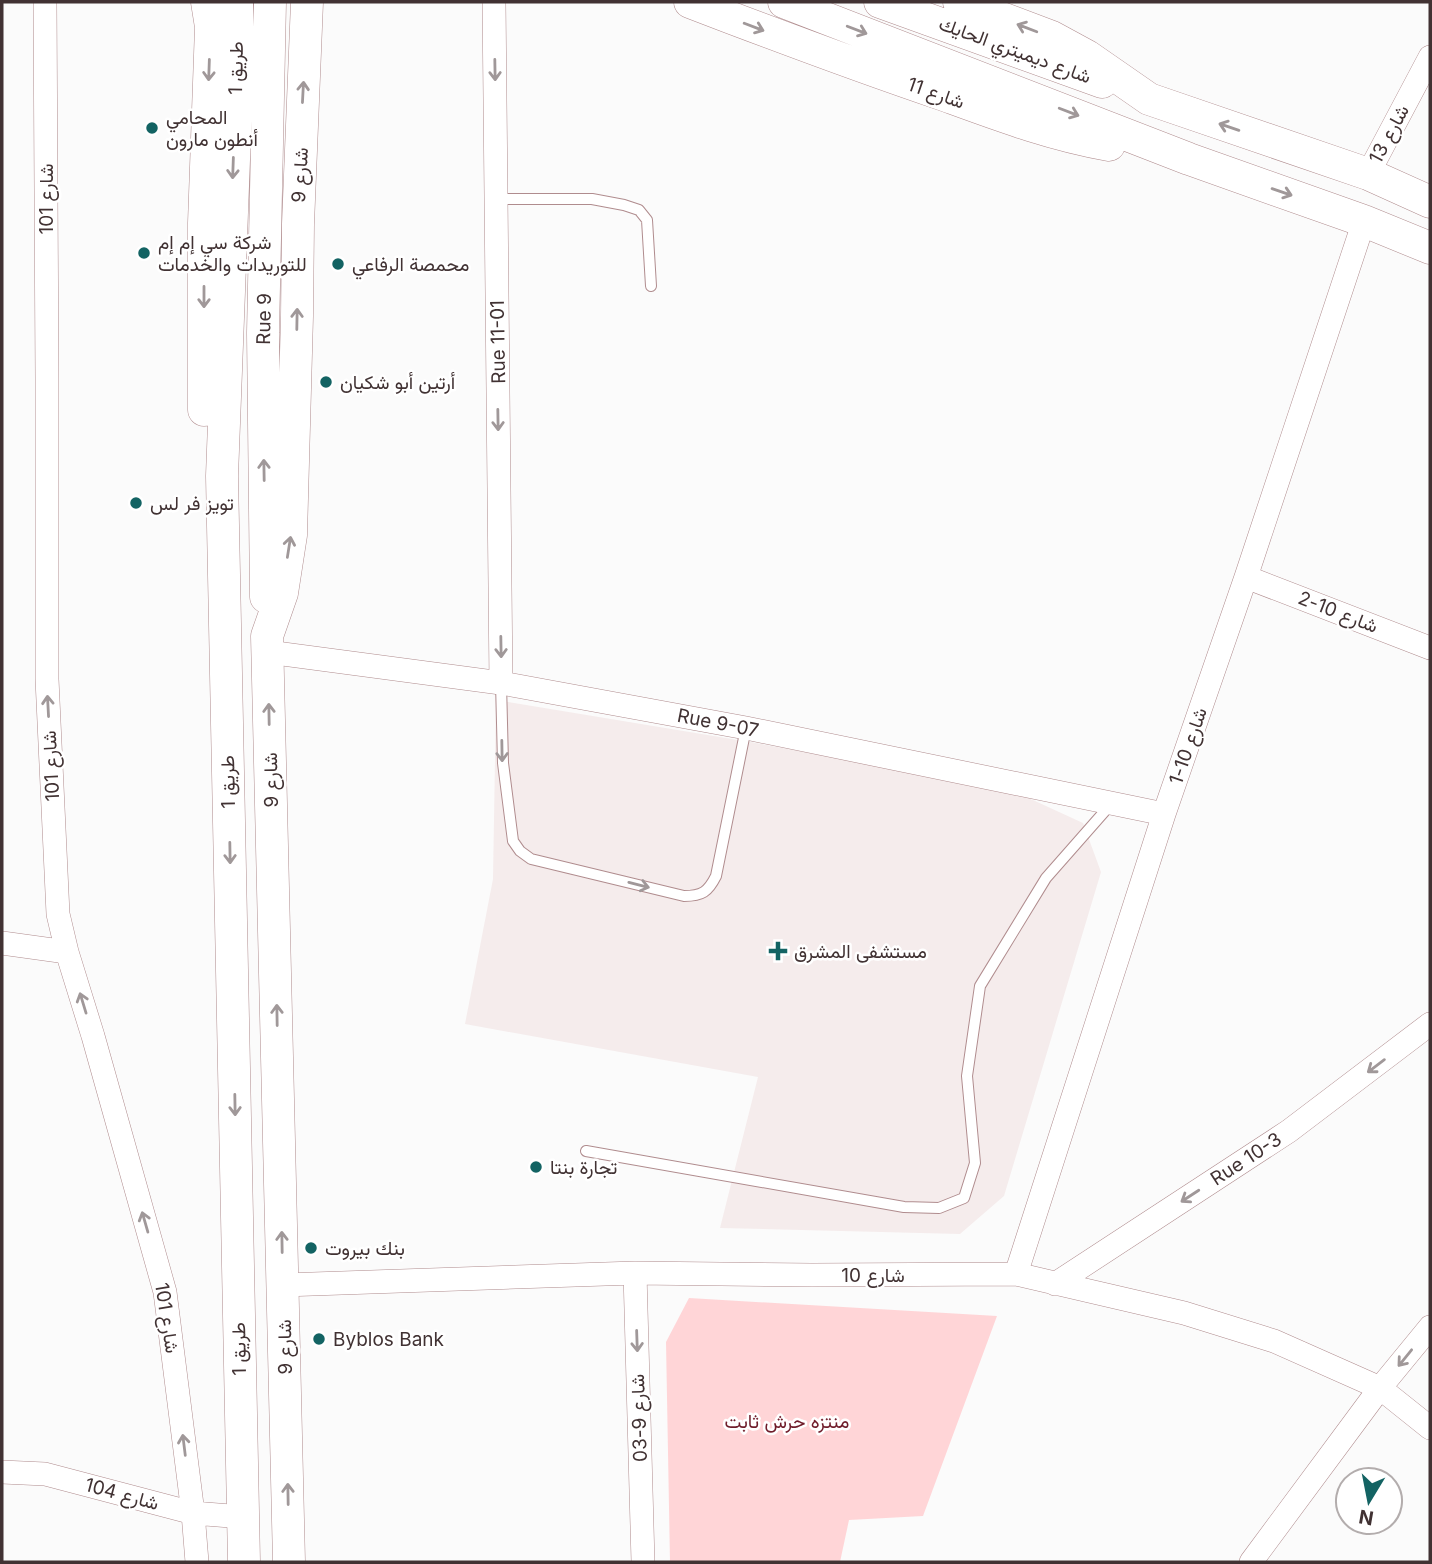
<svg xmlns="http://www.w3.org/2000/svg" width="1432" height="1564" font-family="Inter,Vazirmatn,sans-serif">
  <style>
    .built { fill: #f5ecec }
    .green { fill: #ffd5d7 }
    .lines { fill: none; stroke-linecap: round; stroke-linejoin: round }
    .lane-casing { stroke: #b08c8e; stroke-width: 12 }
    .street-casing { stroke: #b08c8e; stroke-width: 24 }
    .secondary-casing { stroke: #b08c8e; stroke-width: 33 }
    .lane { stroke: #fff; stroke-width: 10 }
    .street { stroke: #fff; stroke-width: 23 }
    .secondary { stroke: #fff; stroke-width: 32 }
    .oneway { stroke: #a09899 }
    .poi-dot { fill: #136363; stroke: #fff; stroke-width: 2.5 }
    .labels { text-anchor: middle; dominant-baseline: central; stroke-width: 5; stroke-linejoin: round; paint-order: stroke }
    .street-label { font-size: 19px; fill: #413233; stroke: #fff }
    .poi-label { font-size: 19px; fill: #413233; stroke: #fff; text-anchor: start }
    .park-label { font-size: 19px; fill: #6f1c2a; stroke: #fff }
  </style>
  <rect width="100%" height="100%" fill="#fbfbfb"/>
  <path class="built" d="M496,700L750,742L1011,790L1083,823L1101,872L1004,1196L960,1234L720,1228L758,1077L465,1024L493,879Z"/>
  <path class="green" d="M689,1298L997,1316L923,1516L849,1520L840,1562H670L666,1342Z"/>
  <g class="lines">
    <g class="lane-casing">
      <path id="lane" d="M496,199H592L624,205L639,210L647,220L651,286
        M501,683L503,763L513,841L520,851L531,859L684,896C702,896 708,892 716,876L746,728
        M586,1151L904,1207L939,1208L964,1198L975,1163L967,1076L980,986L1046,878L1112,803"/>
    </g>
    <g class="street-casing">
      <path id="street" d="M45,2L47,378V679L58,914L67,952L93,1036L165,1292L193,1513L197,1562
        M494,2L501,683
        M1368,174L1430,57
        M1246,577L1430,648
        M268,652L501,683L746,728L1164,814
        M2,943L67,952
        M635,1273L643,1562
        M1016,1274L1164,814L1246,577L1364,221
        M1055,1284L1289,1131L1430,1024
        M283,1285L635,1273L812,1275L1016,1274L1184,1313L1274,1341L1380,1388L1430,1428
        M2,1472L45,1474L193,1513L243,1517
        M1251,1562L1380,1388L1430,1327"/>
    </g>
    <g class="secondary-casing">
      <path id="secondary" d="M237,2L238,54L222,476L244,1562
        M690,2C773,34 856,65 941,94C996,114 1051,135 1109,145
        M784,2L1189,159L1364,221L1430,248
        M880,2L1102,82
        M959,2L1052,37L1087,56L1149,99L1368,174L1430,202
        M204,410V223L211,27L207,2
        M266,597L263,333L270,2
        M289,1562L267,636L282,593L291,535L297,316L298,224L307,2"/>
    </g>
    <use href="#lane" class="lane"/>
    <use href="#street" class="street"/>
    <use href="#secondary" class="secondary"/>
  </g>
  <defs><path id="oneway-shaft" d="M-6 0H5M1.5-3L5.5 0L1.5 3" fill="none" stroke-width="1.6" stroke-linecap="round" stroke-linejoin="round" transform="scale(1.75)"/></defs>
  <g class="oneway">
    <use href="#oneway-shaft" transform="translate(754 27) rotate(21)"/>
    <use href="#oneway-shaft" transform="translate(1027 28) rotate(-159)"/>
    <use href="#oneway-shaft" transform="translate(857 30) rotate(21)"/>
    <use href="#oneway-shaft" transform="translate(209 70) rotate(92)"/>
    <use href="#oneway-shaft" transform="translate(495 70) rotate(89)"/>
    <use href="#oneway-shaft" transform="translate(303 92) rotate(-87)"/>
    <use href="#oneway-shaft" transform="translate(1069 112) rotate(21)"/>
    <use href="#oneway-shaft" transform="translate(1229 127) rotate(-161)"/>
    <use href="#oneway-shaft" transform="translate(233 168) rotate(92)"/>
    <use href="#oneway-shaft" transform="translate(1282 192) rotate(19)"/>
    <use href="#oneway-shaft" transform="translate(204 297) rotate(90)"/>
    <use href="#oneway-shaft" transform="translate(297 319) rotate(-89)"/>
    <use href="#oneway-shaft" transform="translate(498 420) rotate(89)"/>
    <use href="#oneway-shaft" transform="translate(264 470) rotate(-91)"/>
    <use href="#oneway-shaft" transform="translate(289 547) rotate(-81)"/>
    <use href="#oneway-shaft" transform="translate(501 647) rotate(89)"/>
    <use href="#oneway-shaft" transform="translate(48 706) rotate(-93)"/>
    <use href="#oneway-shaft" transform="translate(269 714) rotate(-91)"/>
    <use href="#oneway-shaft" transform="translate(502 751) rotate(89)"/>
    <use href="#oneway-shaft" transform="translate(230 853) rotate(89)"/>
    <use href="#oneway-shaft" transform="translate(639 885) rotate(14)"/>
    <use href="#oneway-shaft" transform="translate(83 1003) rotate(-107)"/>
    <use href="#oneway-shaft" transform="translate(277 1015) rotate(-91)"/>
    <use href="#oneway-shaft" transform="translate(1376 1066) rotate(143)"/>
    <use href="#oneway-shaft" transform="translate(235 1105) rotate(89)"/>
    <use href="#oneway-shaft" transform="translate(1190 1196) rotate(147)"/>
    <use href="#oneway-shaft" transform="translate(145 1222) rotate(-106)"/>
    <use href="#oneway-shaft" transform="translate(282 1242) rotate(-91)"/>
    <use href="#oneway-shaft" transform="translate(637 1341) rotate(88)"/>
    <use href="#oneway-shaft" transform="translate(1405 1358) rotate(129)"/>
    <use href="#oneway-shaft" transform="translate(184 1445) rotate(-97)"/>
    <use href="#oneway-shaft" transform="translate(288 1494) rotate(-91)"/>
  </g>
  <g class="poi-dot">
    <circle cx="152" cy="128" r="7"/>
    <circle cx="144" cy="253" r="7"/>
    <circle cx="338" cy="264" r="7"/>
    <circle cx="326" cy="382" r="7"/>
    <circle cx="136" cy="503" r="7"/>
    <path d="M774.5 940.5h7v7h7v7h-7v7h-7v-7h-7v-7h7z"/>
    <circle cx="536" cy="1167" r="7"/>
    <circle cx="311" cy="1248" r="7"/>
    <circle cx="319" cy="1339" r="7"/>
  </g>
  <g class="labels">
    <g class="street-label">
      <text transform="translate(1015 50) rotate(20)">شارع ديميتري الحايك</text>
      <text transform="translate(236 68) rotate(-89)">طريق 1</text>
      <text transform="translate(936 93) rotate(19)">شارع 11</text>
      <text transform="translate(1389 134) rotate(-62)">شارع 13</text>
      <text transform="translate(300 175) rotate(-87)">شارع 9</text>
      <text transform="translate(46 199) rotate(-90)">شارع 101</text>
      <text transform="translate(264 319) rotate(-89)">Rue 9</text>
      <text transform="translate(498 342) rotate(-91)">Rue 11-01</text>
      <text transform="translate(1338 612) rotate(21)">شارع 10-2</text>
      <text transform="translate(718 723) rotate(11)">Rue 9-07</text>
      <text transform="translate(1188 746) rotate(-71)">شارع 10-1</text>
      <text transform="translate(51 766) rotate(-93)">شارع 101</text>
      <text transform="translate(271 780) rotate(-91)">شارع 9</text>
      <text transform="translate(228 782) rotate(-91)">طريق 1</text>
      <text transform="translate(1246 1159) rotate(-33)">Rue 10-3</text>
      <text x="873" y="1275">شارع 10</text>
      <text transform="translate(167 1318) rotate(81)">شارع 101</text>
      <text transform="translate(285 1347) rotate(-91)">شارع 9</text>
      <text transform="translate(239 1349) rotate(-91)">طريق 1</text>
      <text transform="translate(639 1418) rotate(-92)">شارع 9-03</text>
      <text transform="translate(122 1494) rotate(15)">شارع 104</text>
    </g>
    <g class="poi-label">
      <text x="166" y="117">المحامي<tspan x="166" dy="22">أنطون مارون</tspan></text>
      <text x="158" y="242">شركة سي إم إم<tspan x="158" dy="22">للتوريدات والخدمات</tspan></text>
      <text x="352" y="264">محمصة الرفاعي</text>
      <text x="340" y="382">أرتين أبو شكيان</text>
      <text x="150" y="503">تويز فر لس</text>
      <text x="794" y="951">مستشفى المشرق</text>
      <text x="550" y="1167">تجارة بنتا</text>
      <text x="325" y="1248">بنك بيروت</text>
      <text x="333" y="1339">Byblos Bank</text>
    </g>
    <g class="park-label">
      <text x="787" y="1421">منتزه حرش ثابت</text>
    </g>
  </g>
  <rect width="1432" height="1564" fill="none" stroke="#413233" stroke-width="7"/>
  <g transform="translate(1369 1501) rotate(190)"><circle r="33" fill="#ffffff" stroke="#b3adad" stroke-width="2"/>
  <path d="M0-5L12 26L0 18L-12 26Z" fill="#136363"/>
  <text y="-10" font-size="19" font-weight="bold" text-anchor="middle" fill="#413233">N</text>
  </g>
</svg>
